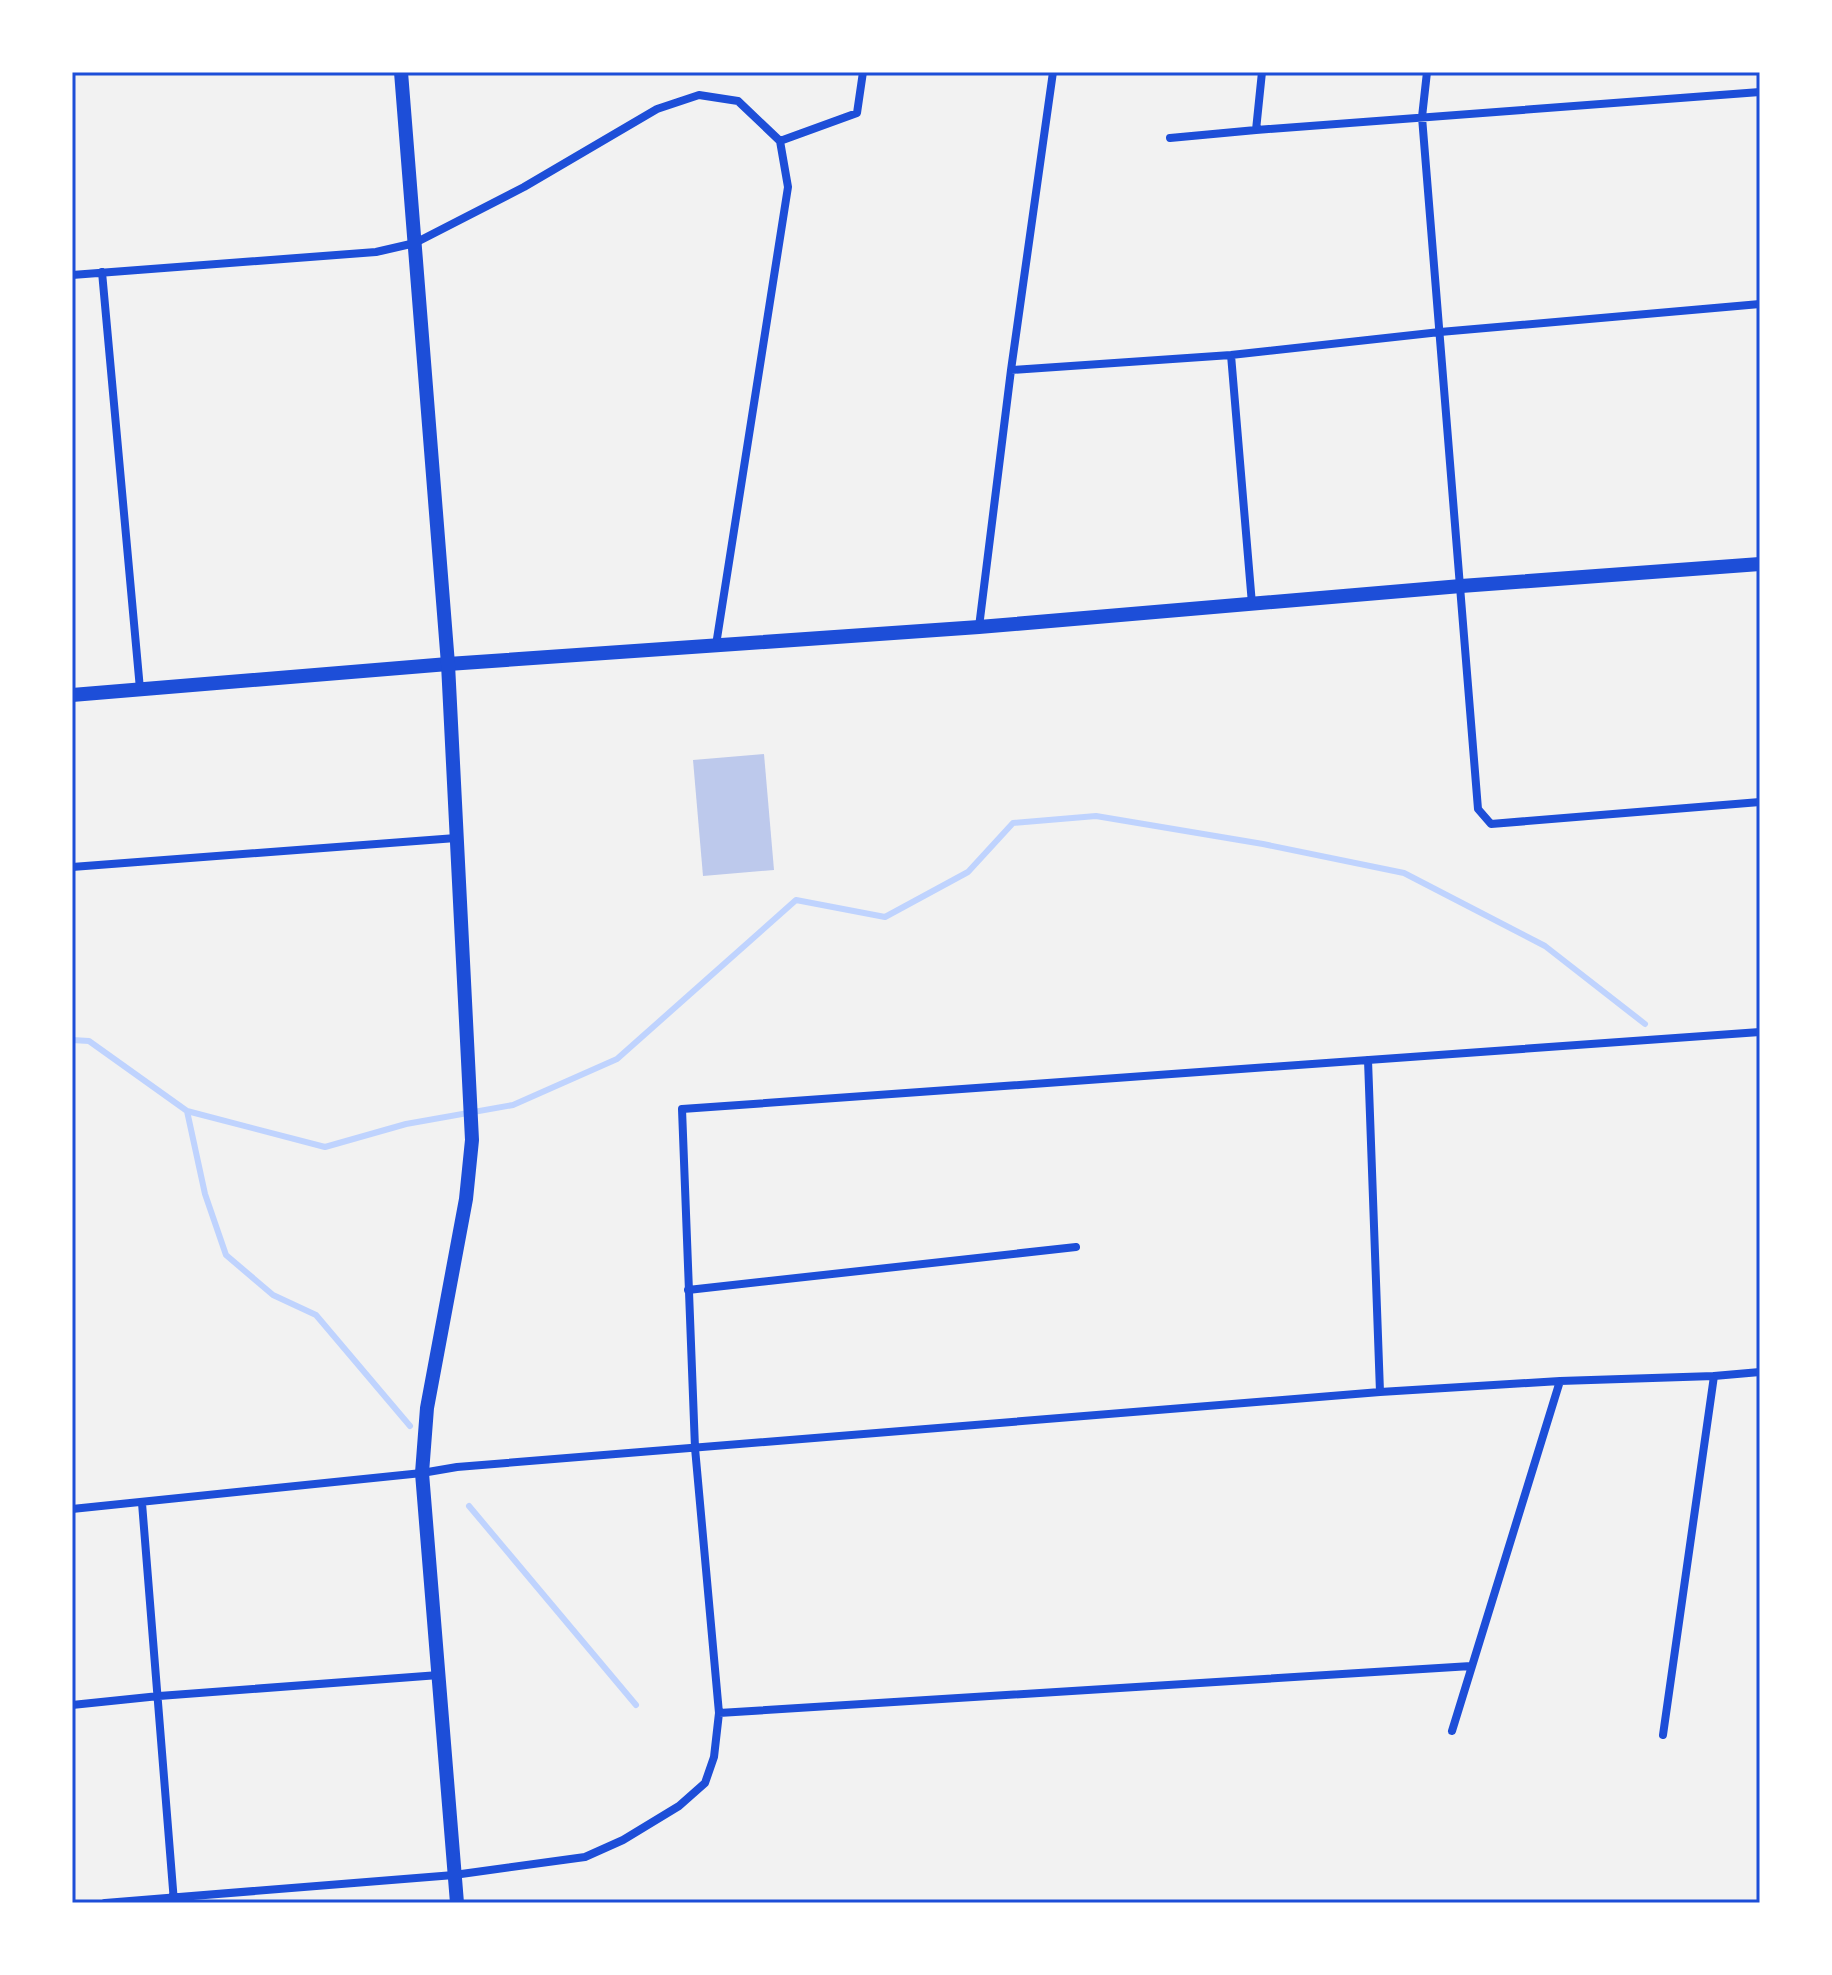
<svg xmlns="http://www.w3.org/2000/svg" width="1832" height="1975" font-family="'Fira Sans Condensed',sans-serif">
  <style>
    .lines { fill: none; stroke-linecap: round; stroke-linejoin: round }
    .stream { stroke: #bfd3fe; stroke-width: 6 }
    .building { fill: #bdc9ec }
    .minor { stroke: #1d4ed8; stroke-width: 8 }
    .tertiary { stroke: #1d4ed8; stroke-width: 14 }
    .secondary { stroke: #1d4ed8; stroke-width: 14 }
    .neatline { fill: none; stroke: #1d4ed8; stroke-width: 3 }
  </style>
  <rect width="100%" height="100%" fill="#f2f2f2"/>
  <g class="lines">
    <path class="stream" d="M72,1040L89,1041L187,1111L325,1147L406,1124L513,1105L617,1059L796,900L885,917L968,872L1013,823L1096,816L1263,844L1404,873L1545,946L1645,1024
      M187,1111L205,1194L226,1255L273,1295L316,1315L410,1426
      M469,1506L636,1705"/>
  </g>
  <path class="building" d="M764,754L774,870L703,876L693,760Z"/>
  <g class="lines">
    <path class="minor" d="M1427,72L1422,117L1478,809L1491,824L1760,802
      M1256,130L1262,72
      M1170,138L1256,130L1760,92
      M780,141L857,113L863,72
      M102,272L140,689
      M72,275L376,252L415,243L524,187L657,109L699,95L738,101L780,141
      M1231,355L1252,604
      M1011,370L1231,355L1440,332L1760,304
      M979,627L1011,370L1053,72
      M716,645L788,187L780,141
      M72,867L456,838
      M1368,1060L1380,1392
      M688,1290L1076,1247
      M142,1503L174,1902
      M72,1509L422,1473L457,1467L1380,1392L1560,1381L1714,1376L1760,1372
      M72,1705L159,1696L439,1675
      M719,1713L1471,1666
      M1452,1731L1560,1381
      M1663,1735L1714,1376
      M105,1903L454,1875L585,1857L623,1840L679,1806L705,1783L714,1757L719,1713L695,1448L682,1109L1760,1032"/>
    <path class="tertiary" d="M72,695L448,664L979,627L1461,586L1760,564"/>
    <path class="secondary" d="M401,72L448,664L472,1140L466,1199L427,1408L422,1473L457,1903"/>
  </g>
  <rect width="1832" height="1975" fill="none" stroke="#ffffff" stroke-width="148"/>
  <rect x="74" y="74" width="1684" height="1827" class="neatline"/>
</svg>
